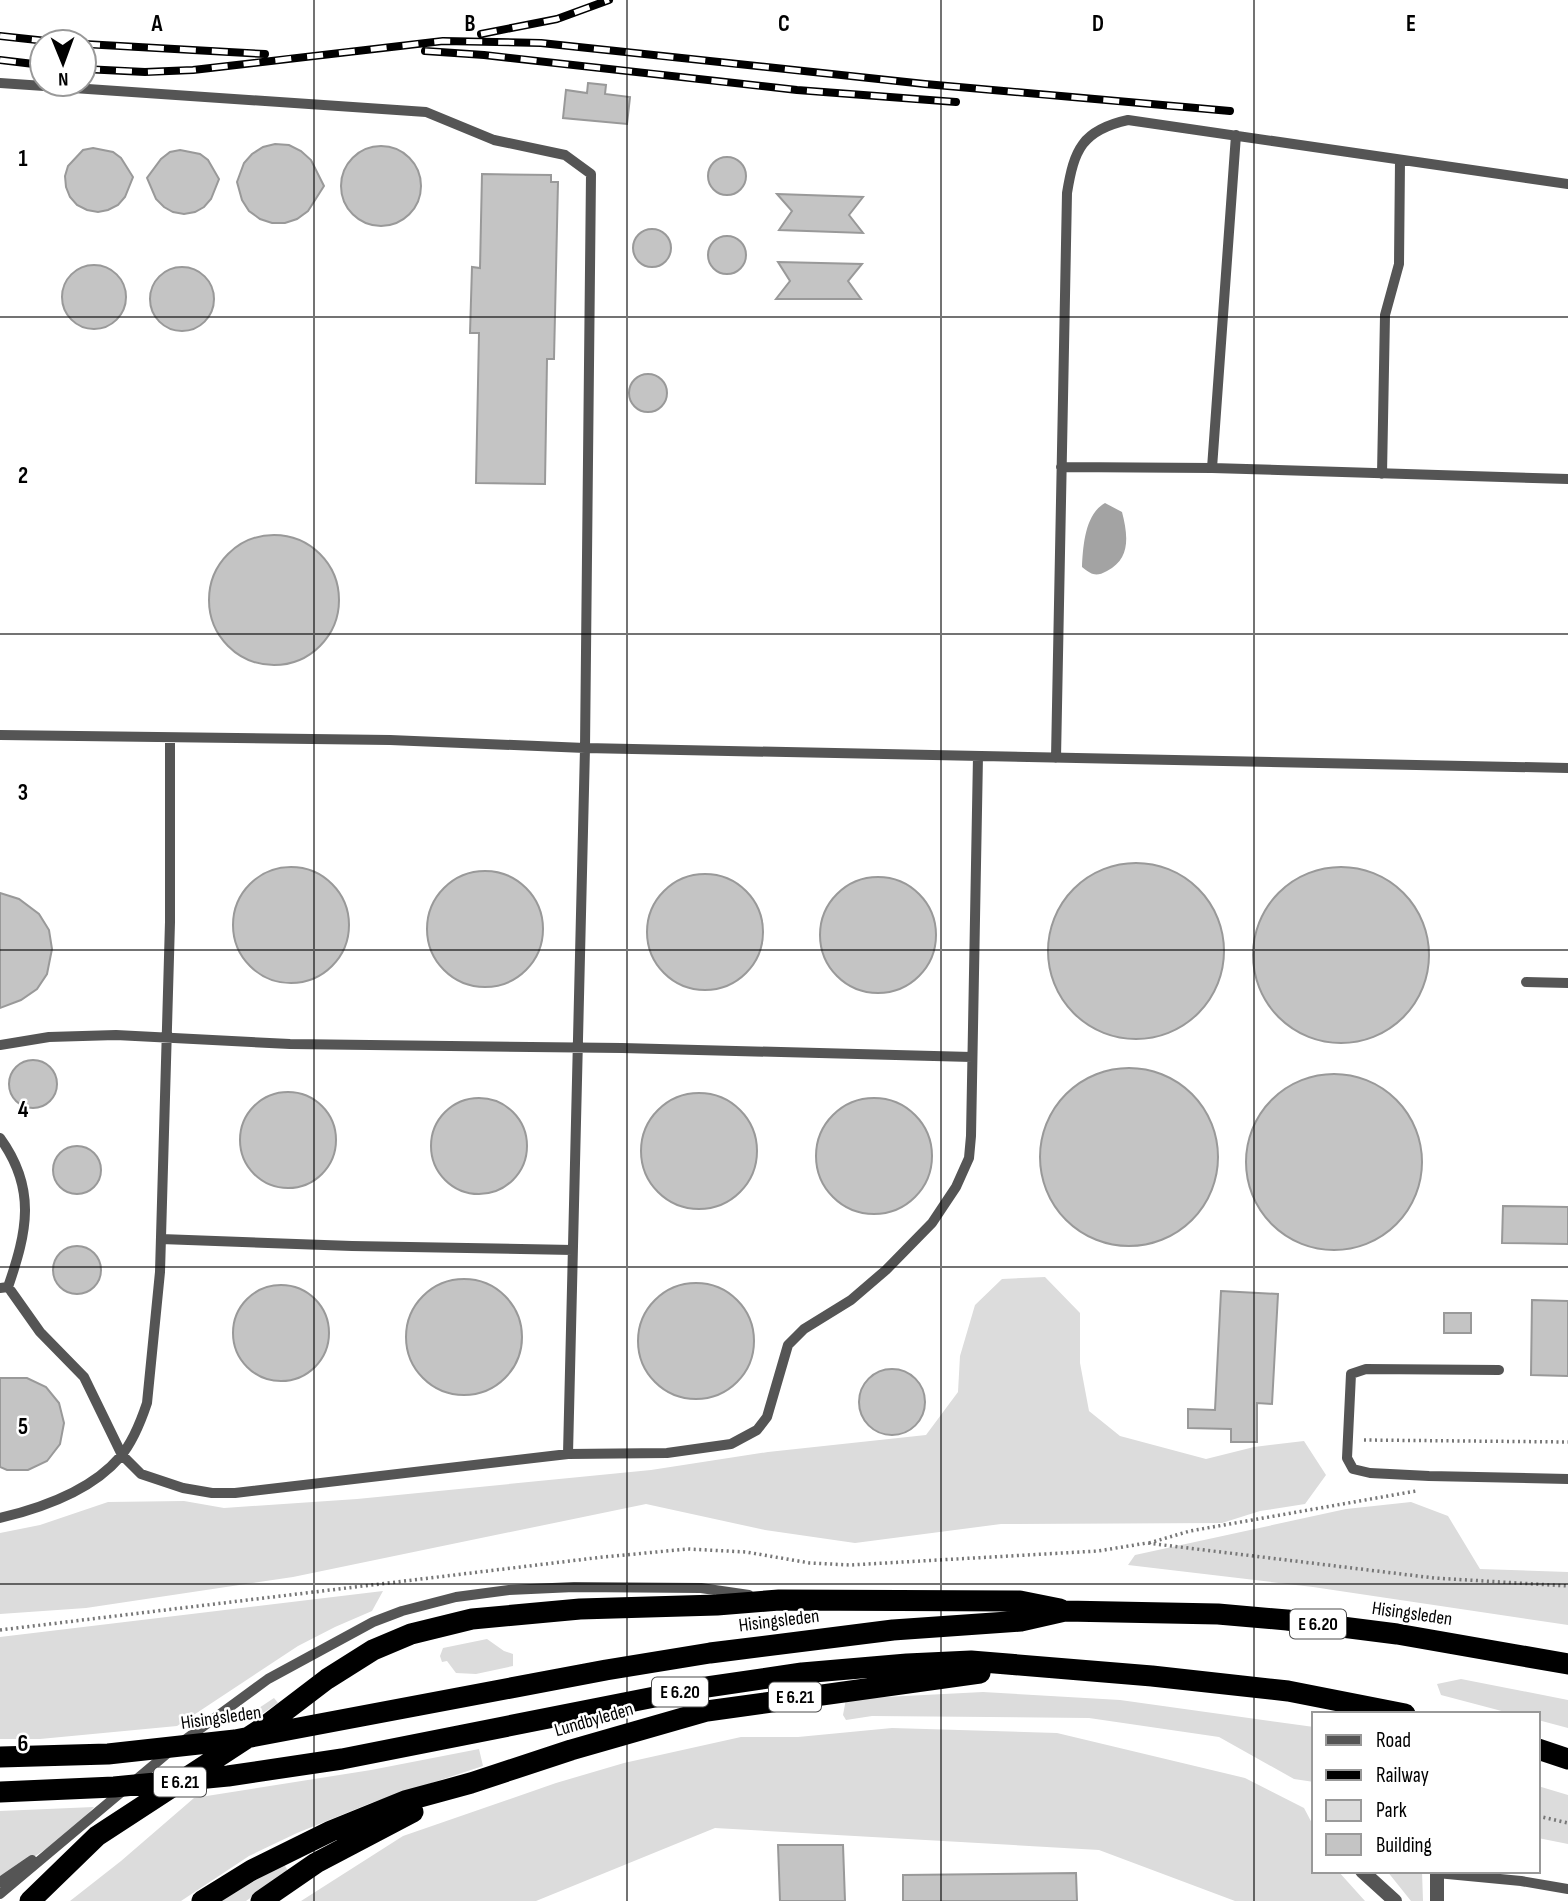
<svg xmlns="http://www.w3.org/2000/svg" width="1568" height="1901" font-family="'Sofia Sans Condensed',sans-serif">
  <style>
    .green { fill: #dcdcdc }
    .water { fill: #a3a3a3 }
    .building { fill: #c4c4c4; stroke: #999; stroke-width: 2 }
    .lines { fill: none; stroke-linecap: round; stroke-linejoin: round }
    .path { stroke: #777; stroke-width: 3.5; stroke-dasharray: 2 3.5; stroke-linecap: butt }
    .lane { stroke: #555; stroke-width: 10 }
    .street { stroke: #555; stroke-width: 14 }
    .highway { stroke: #000; stroke-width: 21 }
    .rail-casing { stroke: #000; stroke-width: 8 }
    .rail { stroke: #fff; stroke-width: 5; stroke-dasharray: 16; stroke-linecap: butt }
    .grid { fill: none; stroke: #000; stroke-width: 2; stroke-opacity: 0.55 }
    .labels { text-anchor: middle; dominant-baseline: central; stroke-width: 5; stroke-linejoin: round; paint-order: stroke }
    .shield { fill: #fff; stroke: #4c4c4c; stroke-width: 2 }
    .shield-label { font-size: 18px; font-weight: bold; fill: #000 }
    .street-label { font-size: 19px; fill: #000; stroke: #fff }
    .grid-label { font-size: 23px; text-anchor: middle; font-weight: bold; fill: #000; stroke: #fff; stroke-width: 5; stroke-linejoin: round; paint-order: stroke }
  </style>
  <rect width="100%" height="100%" fill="#fff"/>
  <path class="green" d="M1045,1277L1080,1313V1363L1089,1411L1120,1436L1206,1459L1254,1447L1304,1441L1326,1475L1305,1504L1260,1511L1222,1523L1001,1524L855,1543L765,1530L646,1504L293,1577L86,1608L0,1614V1533L40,1525L108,1502L184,1501L224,1508L357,1499L651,1470L768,1452L926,1435L958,1392L960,1356L975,1305L1002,1279Z
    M1411,1502L1448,1516L1480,1569L1568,1572V1625L1313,1587L1128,1565L1135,1555L1346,1509Z
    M383,1591L372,1611L335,1627L298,1646L177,1726L40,1739H0V1637Z
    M487,1639L504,1651L513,1654V1666L476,1674L456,1673L447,1661L442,1662L440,1656L443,1648Z
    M1461,1679L1568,1700V1728L1538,1720V1714H1513L1441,1695L1437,1684Z
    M983,1692L1120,1700L1314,1727V1782L1294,1779L1219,1737L1089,1718L872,1716L846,1720L843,1715L846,1699Z
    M274,1698L278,1703L253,1720L238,1722Z
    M892,1728L1057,1733L1245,1778L1304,1808L1314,1827V1871H1338L1365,1901H1235L1099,1850L715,1828L536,1901H301L403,1836L556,1783L624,1763L741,1737H798Z
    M479,1749L483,1766L371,1803L297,1833L249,1856L181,1901H70L121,1861L194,1798L371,1770Z
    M1538,1786L1568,1795V1844L1538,1838Z
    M94,1807C69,1836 34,1859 0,1876V1811Z
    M284,1864L288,1871L246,1901H220Z
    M1387,1871H1422L1423,1901H1411Z"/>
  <path class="water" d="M1105,503L1122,512C1128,535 1131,559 1107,571C1096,577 1092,575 1082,567C1083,546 1085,514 1105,503Z"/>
  <path class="building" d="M588,83L606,85L605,94L630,97L627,124L563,118L566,90L587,93Z
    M275,144L289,145L301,151L311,160L324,186L308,211L297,219L285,223H272L260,219L249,211L242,200L237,182L244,163L252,154L263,147Z
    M341 186a40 40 0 1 1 80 0a40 40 0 1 1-80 0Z
    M93,148L113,152L121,158L133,177L125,197L118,205L108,210L98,212L87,210L77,205L70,197L66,187L65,176L68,166L83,150Z
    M180,150L200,154L208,160L219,179L211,199L204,207L195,212L184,214L173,212L164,207L156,199L147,178L161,159L170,152Z
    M708 176a19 19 0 1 1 38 0a19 19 0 1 1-38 0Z
    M482,174L551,175V182H558L554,359H547L545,484L476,483L479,333H470L472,267L480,268Z
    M777,194L863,197L849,215L863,233L779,230L792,211Z
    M633 248a19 19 0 1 1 38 0a19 19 0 1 1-38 0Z
    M708 255a19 19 0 1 1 38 0a19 19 0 1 1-38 0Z
    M778,262L862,264L848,281L861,299H776L790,281Z
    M62 297a32 32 0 1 1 64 0a32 32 0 1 1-64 0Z
    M150 299a32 32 0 1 1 64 0a32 32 0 1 1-64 0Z
    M629 393a19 19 0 1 1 38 0a19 19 0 1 1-38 0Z
    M209 600a65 65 0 1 1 130 0a65 65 0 1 1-130 0Z
    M1048 951a88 88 0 1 1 176 0a88 88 0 1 1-176 0Z
    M1253 955a88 88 0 1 1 176 0a88 88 0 1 1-176 0Z
    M233 925a58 58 0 1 1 116 0a58 58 0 1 1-116 0Z
    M427 929a58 58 0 1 1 116 0a58 58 0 1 1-116 0Z
    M647 932a58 58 0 1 1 116 0a58 58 0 1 1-116 0Z
    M820 935a58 58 0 1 1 116 0a58 58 0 1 1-116 0Z
    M0,893L19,899L39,914L49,930L52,949L47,974L37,989L21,1000L0,1008Z
    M9 1084a24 24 0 1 1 48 0a24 24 0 1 1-48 0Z
    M1040 1157a89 89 0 1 1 178 0a89 89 0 1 1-178 0Z
    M1246 1162a88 88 0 1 1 176 0a88 88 0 1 1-176 0Z
    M240 1140a48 48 0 1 1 96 0a48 48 0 1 1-96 0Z
    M641 1151a58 58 0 1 1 116 0a58 58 0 1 1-116 0Z
    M816 1156a58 58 0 1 1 116 0a58 58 0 1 1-116 0Z
    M431 1146a48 48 0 1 1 96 0a48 48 0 1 1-96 0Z
    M53 1170a24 24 0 1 1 48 0a24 24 0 1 1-48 0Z
    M1503,1206L1568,1207V1244L1502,1243Z
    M53 1270a24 24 0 1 1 48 0a24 24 0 1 1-48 0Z
    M406 1337a58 58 0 1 1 116 0a58 58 0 1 1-116 0Z
    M638 1341a58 58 0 1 1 116 0a58 58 0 1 1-116 0Z
    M233 1333a48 48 0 1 1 96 0a48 48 0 1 1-96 0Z
    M1221,1291L1278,1294L1272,1404L1257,1403V1442H1231V1429L1188,1428V1409L1215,1410Z
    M1532,1300L1568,1301V1376L1531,1375Z
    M1444,1313H1471V1333H1444Z
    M859 1402a33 33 0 1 1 66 0a33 33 0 1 1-66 0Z
    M0,1378H27L46,1387L59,1403L64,1423L60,1444L47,1461L28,1470H7L0,1467Z
    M778,1845H843L845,1901H780Z
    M1076,1873L1077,1901H903V1875Z"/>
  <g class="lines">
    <path class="path" d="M1364,1440L1568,1442
      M1149,1543L1190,1531L1416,1491
      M0,1630L603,1557L688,1549L746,1552L810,1563L850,1565L1098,1551L1147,1543L1434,1578L1568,1586
      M1538,1816L1568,1823"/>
    <path class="lane" d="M0,83L426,112L494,140L565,155L591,174L585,748L568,1454L235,1493H212L183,1488L141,1474L122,1455L84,1377L40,1332L11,1291L8,1287L0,1288
      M1061,467L1212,468L1568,479
      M1212,468L1236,135
      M1382,474L1385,315L1399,264L1400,161
      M0,735L390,740L585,748L1568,768
      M1056,758L1067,193C1074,150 1082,130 1128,120L1568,184
      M1526,982L1568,983
      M0,1045L49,1037L116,1035L290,1044L622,1048L972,1057
      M0,1138C37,1189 27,1232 8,1287
      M161,1239L352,1246L573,1250
      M1499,1370L1366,1369L1351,1374L1347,1458L1353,1469L1370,1473L1429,1476L1568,1479
      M568,1454L667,1453L731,1444L757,1430L767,1417L788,1345L804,1329L851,1300L886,1270L932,1223L956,1187L969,1158L971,1136L978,756
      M0,1518C42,1508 92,1490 120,1457C133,1442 141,1421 147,1403L160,1272L170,922V739
      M182,1742L268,1679L373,1622L402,1611L456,1597L509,1590L574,1587L701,1588L749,1595
      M1437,1873L1521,1881L1568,1889
      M0,1882L32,1860
      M0,1894L169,1752"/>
    <path class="street" d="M1362,1871L1395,1901
      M1437,1901V1871"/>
    <path class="highway" d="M1538,1749L1568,1759
      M0,1757L108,1754L235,1740L606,1670L710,1653L893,1630L1021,1621L1065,1611L1218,1614L1287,1620L1397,1634L1568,1664
      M0,1792L114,1787L228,1776L342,1759L700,1688L802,1673L907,1664L971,1661L1152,1676L1288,1691L1405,1714
      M30,1901L97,1836L264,1727L327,1679L373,1650L411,1634L472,1619L580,1609L717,1605L779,1600L1020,1601L1060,1609
      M202,1901L252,1870L331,1831L405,1801L471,1783L571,1750L707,1711L980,1673
      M261,1901L316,1863L413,1812"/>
    <g class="rail-casing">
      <path id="rail" d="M481,34L557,19L609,0
        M0,36L56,42
        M84,44L265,54
        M425,51L484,55L797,90L956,102
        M0,60L42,65
        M84,69L145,72L193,70L443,41L541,43L925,84L1230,111"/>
    </g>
    <use href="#rail" class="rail"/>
  </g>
  <path class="grid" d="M314,0V1901M627,0V1901M941,0V1901M1254,0V1901M0,317H1568M0,634H1568M0,950H1568M0,1267H1568M0,1584H1568"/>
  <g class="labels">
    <g class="shield">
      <rect x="1290" y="1609.5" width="56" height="29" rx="5"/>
      <rect x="652" y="1677.5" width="56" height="29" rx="5"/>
      <rect x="769" y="1682.5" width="52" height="29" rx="5"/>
      <rect x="154" y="1767.5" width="52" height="29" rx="5"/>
    </g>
    <g class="shield-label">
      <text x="1318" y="1624">E 6.20</text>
      <text x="680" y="1692">E 6.20</text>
      <text x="795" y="1697">E 6.21</text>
      <text x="180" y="1782">E 6.21</text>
    </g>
    <g class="street-label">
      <text transform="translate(1412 1614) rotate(8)">Hisingsleden</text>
      <text transform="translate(779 1621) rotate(-7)">Hisingsleden</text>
      <text transform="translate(221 1718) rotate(-8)">Hisingsleden</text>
      <text transform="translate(594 1720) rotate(-16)">Lundbyleden</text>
    </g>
  </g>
  <g class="grid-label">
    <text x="157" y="31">A</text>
    <text x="470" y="31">B</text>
    <text x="784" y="31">C</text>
    <text x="1098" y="31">D</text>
    <text x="1411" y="31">E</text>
    <text x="23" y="166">1</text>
    <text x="23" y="483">2</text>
    <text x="23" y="800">3</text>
    <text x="23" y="1117">4</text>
    <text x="23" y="1434">5</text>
    <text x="23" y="1751">6</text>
  </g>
  <rect x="1312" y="1712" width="228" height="161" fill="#ffffff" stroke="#999999" stroke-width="2"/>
  <rect x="1326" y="1735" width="35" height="10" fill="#555555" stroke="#999999" stroke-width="2"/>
  <text x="1376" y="1747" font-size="21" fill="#000000">Road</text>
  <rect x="1326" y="1770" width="35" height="10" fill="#000000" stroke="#999999" stroke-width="2"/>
  <text x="1376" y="1782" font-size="21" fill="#000000">Railway</text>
  <rect x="1326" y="1800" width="35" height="21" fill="#dcdcdc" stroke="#999999" stroke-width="2"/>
  <text x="1376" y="1817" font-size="21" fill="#000000">Park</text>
  <rect x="1326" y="1834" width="35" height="21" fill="#c4c4c4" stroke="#999999" stroke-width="2"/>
  <text x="1376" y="1852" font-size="21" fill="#000000">Building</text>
  <g transform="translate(63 63) rotate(179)"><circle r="33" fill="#ffffff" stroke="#999999" stroke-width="2"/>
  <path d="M0-5L12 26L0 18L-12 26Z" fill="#000000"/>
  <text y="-10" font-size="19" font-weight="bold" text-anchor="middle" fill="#000000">N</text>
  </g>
</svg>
